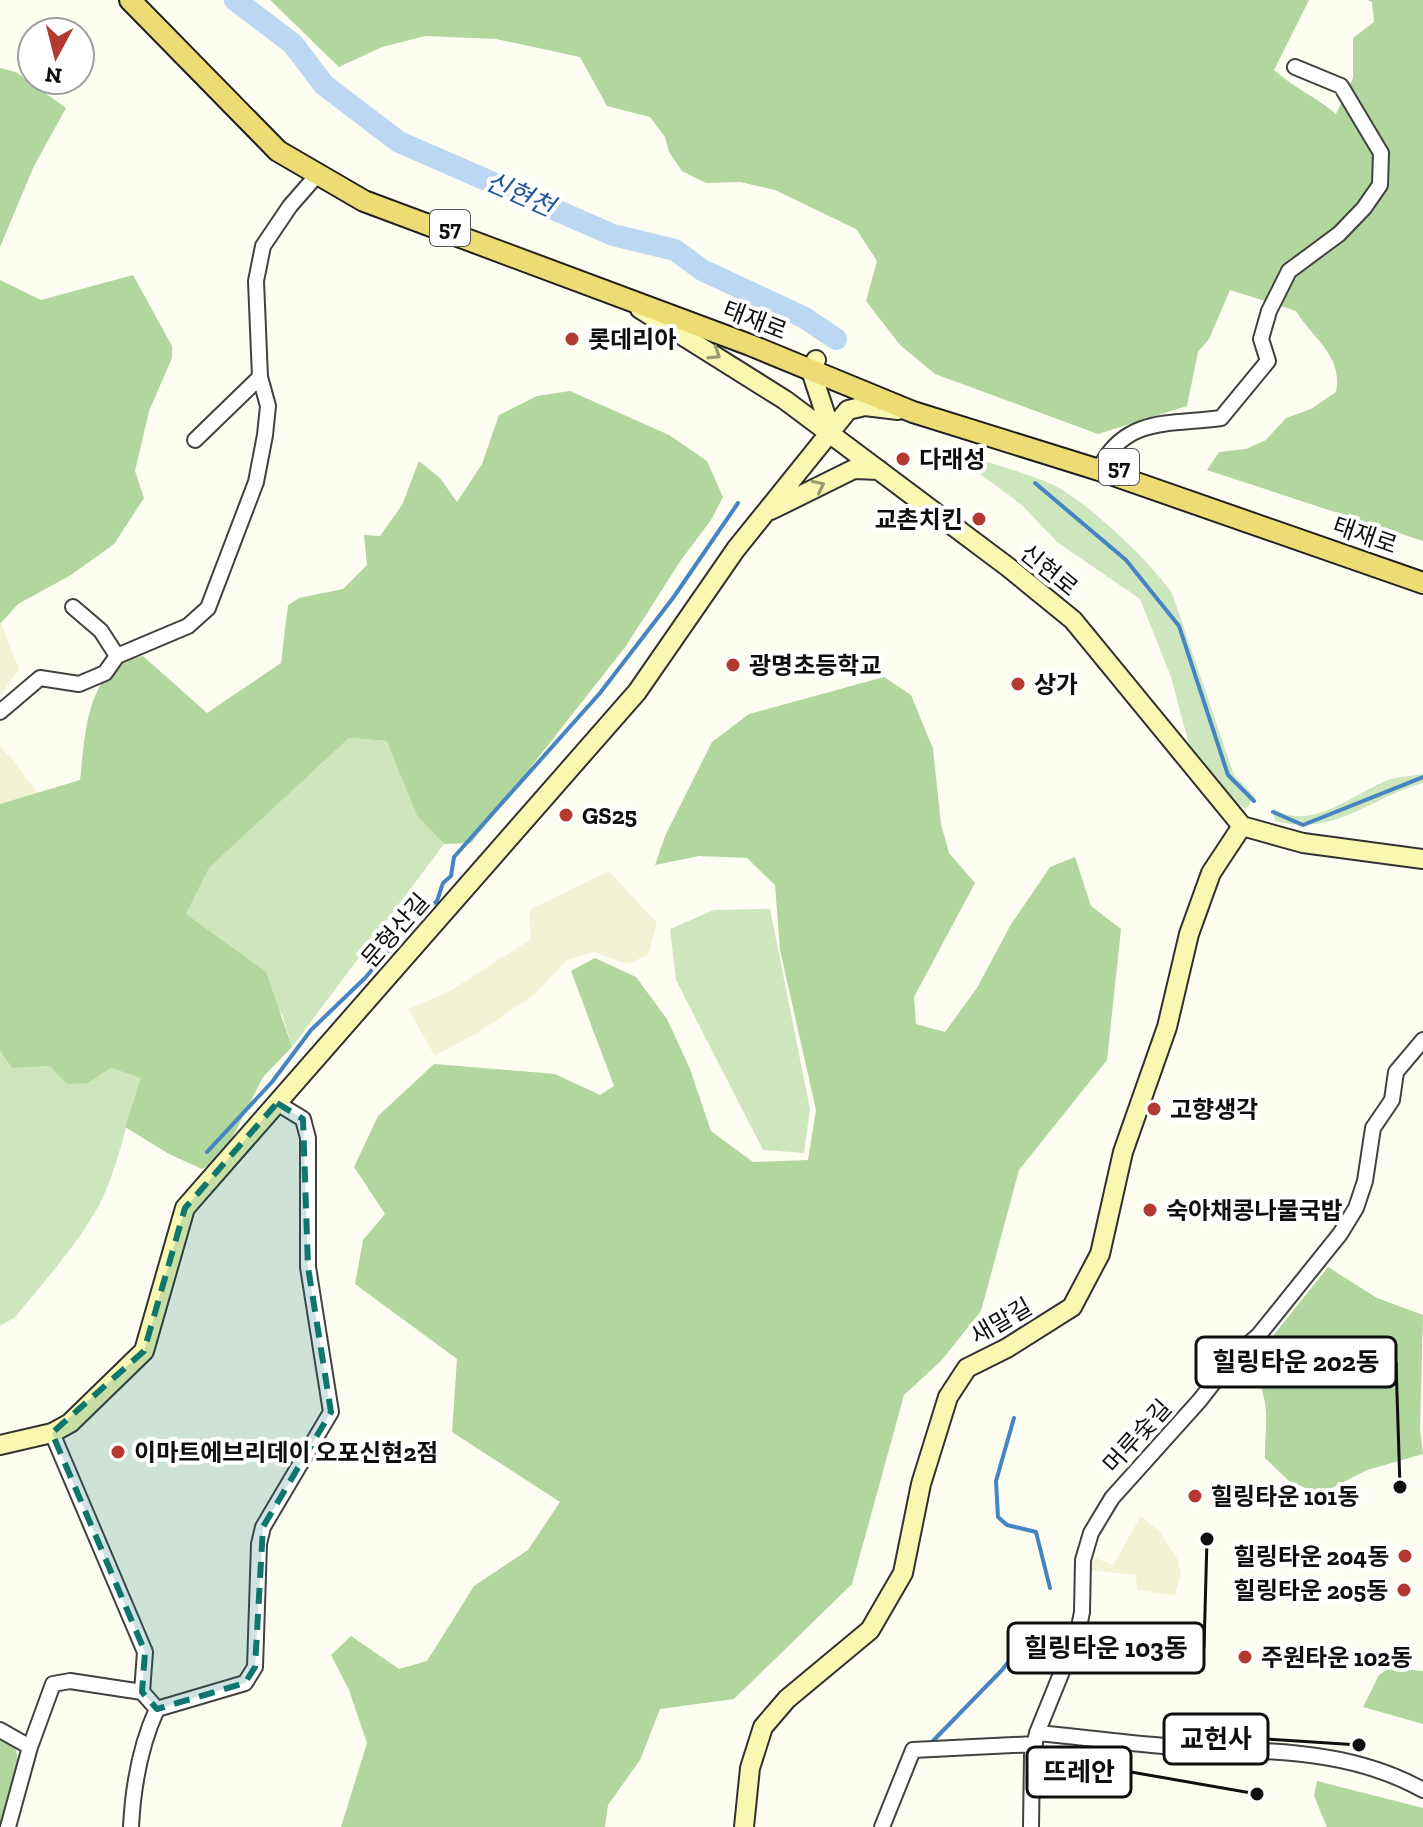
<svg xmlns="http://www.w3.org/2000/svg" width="1423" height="1827" font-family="'Zilla Slab','Noto Sans KR',serif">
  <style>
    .farmland { fill: #f2f2d4 }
    .green { fill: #cee6be }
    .forest { fill: #b1d69e }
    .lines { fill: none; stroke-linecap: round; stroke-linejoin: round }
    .stream { stroke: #4784c2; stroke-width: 4 }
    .river { stroke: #bbd7f1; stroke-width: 22 }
    .street-casing { stroke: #424242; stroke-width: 18 }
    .secondary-casing { stroke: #313131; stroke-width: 22 }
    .primary-casing { stroke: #202020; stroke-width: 24 }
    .street { stroke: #fff; stroke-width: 14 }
    .secondary { stroke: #f8f8b3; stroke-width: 18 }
    .primary { stroke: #eddc73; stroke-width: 20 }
    .oneway { stroke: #9b9b71 }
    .marked { fill: #0f766e; fill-opacity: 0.2; stroke: #0f766e; stroke-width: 6; stroke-dasharray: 16 10; stroke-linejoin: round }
    .poi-dot { fill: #b43932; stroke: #fff; stroke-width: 3 }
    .labels { text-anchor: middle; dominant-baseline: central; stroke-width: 8; stroke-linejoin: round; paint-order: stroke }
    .shield { fill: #fff; stroke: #575757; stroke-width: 2 }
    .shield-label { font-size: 22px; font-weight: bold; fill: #0f0f0f }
    .street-label { font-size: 24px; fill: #0f0f0f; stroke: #fff }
    .poi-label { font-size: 24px; font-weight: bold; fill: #0f0f0f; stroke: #fff; text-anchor: start }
    .water-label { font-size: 26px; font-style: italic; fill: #225797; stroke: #fff }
    .leader { fill: none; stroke: #0f0f0f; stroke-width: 3 }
    .callout-dot { fill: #0f0f0f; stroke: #fff; stroke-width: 3 }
    .callout { fill: #fff; stroke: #0f0f0f; stroke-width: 3 }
    .callout-label { font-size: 26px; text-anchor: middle; font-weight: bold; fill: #0f0f0f }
  </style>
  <rect width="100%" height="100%" fill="#fefdf2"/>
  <path class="farmland" d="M1,623L19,670L0,695V624Z
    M0,747L14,761L37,793L0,804Z
    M609,871L657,923L648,955L627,964L594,952L567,960L535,994L482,1030L435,1056L408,1009L450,991L531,939L529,910Z
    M1141,1516L1159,1531L1178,1560L1181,1574L1175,1595L1137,1590L1136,1575L1086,1570L1090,1556L1113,1565Z"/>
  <path class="green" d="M946,449C979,460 1014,469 1047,482C1082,496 1151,562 1172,593L1234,775L1255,797L1246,809L1231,800L1189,744L1171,677L1140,599L1057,542L1022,505Z
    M349,738L388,741L417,816L444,844L292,1047L282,1014L186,914L209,868Z
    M1423,774V783C1368,798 1337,837 1275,821L1273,808C1311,834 1356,791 1391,779C1401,776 1413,776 1423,774Z
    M770,909L810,1109L804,1153L763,1150L676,980L670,929L714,910Z
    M0,1051L12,1068L50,1066L88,1083L111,1068L142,1078C125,1120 120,1166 98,1207C76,1246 43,1283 15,1317L0,1326Z"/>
  <path class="forest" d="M270,0H1309L1274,70C1294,88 1316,97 1336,114L1353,78V38L1374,22L1372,2L1368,0H1423V541L1207,470L1219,452L1246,449L1266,440L1286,418L1311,409L1336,392C1343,356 1314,340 1296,311L1230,290L1209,339L1198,352L1187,406L1098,434L935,374L900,345L866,301L877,261L856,229L775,190L740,182L706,183L682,171L669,152L665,137L650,117L607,106L580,57L496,39L425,36L382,47L339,67Z
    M0,68L16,72L66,108L34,166L0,247Z
    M133,275L172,346V358L149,411L135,471L144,498L114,544L71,575L18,604L0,624V280L41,300Z
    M570,391L669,435L707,461L723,497L711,520L681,560L626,646L471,843L444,844L417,816L387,741L349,738L209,868L186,914L266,972L292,1047L263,1077L221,1160L202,1169L169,1154L125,1127L141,1078L111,1068L88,1083L67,1084L50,1066L12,1068L0,1051V804L80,780C86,733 85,667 143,656L207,713L281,663L288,605L299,598L343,589L367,565L364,535L380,536L402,505L419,461L440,478L457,502L482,464L499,415L537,396Z
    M884,677L911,695L933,749L941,824L949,853L975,883L914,997L916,1024L945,1032L977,988L1010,926L1050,867L1075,857L1091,906L1121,929L1107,1060L1019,1170L981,1311L941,1361L904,1395L852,1584L734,1699L660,1709L640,1760L608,1805L605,1827H341L367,1743L349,1690L331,1655L351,1636L399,1669L427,1661L474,1586L528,1550L560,1502L452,1432L457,1359L355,1284L363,1240L385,1214L354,1167L378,1116L434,1064L555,1074L600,1095L614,1086L571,971L595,958L636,977L667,1019L690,1069L711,1131L753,1162L808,1160L816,1110L780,950L775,885L747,858L699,856L655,865L665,836L712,742L749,714Z
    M1328,1267L1377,1298L1423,1315L1420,1429L1423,1454L1367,1470L1320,1494L1289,1481L1265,1458C1265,1421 1272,1403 1252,1369L1257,1356Z
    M1389,1668L1423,1671V1724L1363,1707L1379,1675Z
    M0,1729C33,1750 11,1795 5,1827H0Z
    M1317,1781L1423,1808V1827H1327L1314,1796Z"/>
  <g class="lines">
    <path class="stream" d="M1035,483L1126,560L1179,626L1228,775L1254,801
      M1273,812L1303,825L1423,777
      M207,1152L272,1082L311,1030L365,978L416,918L437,901L443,883L451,876L454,857L600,693L673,598L738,503
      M1014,1418L996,1481L998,1517L1007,1525L1036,1532L1050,1588
      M930,1744L1002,1670L1037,1626"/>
    <path class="river" d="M235,0L293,44L324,85L399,142L613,235L675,250L702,270L805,318L836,339"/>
    <g class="street-casing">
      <path id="street" d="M195,440L260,377
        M1103,462C1130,416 1174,425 1221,418L1268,361L1261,339L1269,311L1289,271L1339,234L1364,208L1380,185L1381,153L1341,86L1295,67
        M73,607L101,631L117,656
        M0,712L40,678L79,684L105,673L117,656L188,626L208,608L256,482L265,435L268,406L260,377L256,281L263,246L290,206L318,174
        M52,1433L145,1652L142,1692
        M0,1730L30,1747
        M1037,1733C1084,1737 1131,1744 1178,1747C1263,1752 1346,1747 1423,1790
        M8,1827L30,1747L53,1684L70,1681L142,1692L157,1709
        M131,1827C133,1787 140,1746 157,1709L245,1683L255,1667L259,1544L263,1527L331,1412L308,1267V1138L303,1119L277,1103
        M882,1827L913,1750L1035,1744
        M1031,1827L1032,1755L1037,1733L1078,1632L1082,1612L1083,1560L1091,1533L1112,1498L1200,1400L1235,1355L1258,1336L1340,1234L1356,1208L1365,1181L1373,1128L1392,1100L1396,1072L1423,1040"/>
    </g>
    <g class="secondary-casing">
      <path id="secondary" d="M640,309L785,400L1008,567L1073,620L1242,826L1303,843L1423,859
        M816,360L811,371L832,434
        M771,510L854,469L879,470
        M0,1445L52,1433L70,1423L144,1351L185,1208L637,692L736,549L848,410L865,406L898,410
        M744,1827L750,1768L763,1727L787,1699L870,1630L903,1573L921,1484L948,1397L967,1368L1007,1348L1072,1307L1100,1254L1123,1152L1167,1027L1189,934L1211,873L1242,826"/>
    </g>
    <g class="primary-casing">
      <path id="primary" d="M130,0L278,151L364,201L750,345L913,412L1099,470L1423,583"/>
    </g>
    <use href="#street" class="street"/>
    <use href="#secondary" class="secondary"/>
    <use href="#primary" class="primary"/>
  </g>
  <defs><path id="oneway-chevron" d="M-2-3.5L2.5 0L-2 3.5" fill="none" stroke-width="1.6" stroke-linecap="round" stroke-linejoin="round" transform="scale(2)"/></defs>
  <g class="oneway">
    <use href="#oneway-chevron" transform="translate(715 354) rotate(32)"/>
    <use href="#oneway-chevron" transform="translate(819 486) rotate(-26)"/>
  </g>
  <path class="marked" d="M277,1103L303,1119L308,1267L331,1412L263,1527L255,1667L245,1683L157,1709L142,1692L145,1652L52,1433L144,1351L185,1208Z"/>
  <g class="poi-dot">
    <circle cx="572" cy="339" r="8"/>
    <circle cx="903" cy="459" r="8"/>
    <circle cx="979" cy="519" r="8"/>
    <circle cx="733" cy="665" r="8"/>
    <circle cx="1018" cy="684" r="8"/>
    <circle cx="566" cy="815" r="8"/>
    <circle cx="1154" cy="1109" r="8"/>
    <circle cx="1150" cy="1210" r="8"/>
    <circle cx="118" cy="1452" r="8"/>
    <circle cx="1195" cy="1496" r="8"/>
    <circle cx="1405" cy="1556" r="8"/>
    <circle cx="1404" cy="1590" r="8"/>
    <circle cx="1245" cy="1657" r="8"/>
  </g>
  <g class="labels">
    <g class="shield">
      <rect x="430" y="210" width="40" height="36" rx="6"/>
      <rect x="1099" y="449" width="40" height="36" rx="6"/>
    </g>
    <g class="shield-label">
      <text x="450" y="228">57</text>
      <text x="1119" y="467">57</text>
    </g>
    <g class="street-label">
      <text transform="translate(755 320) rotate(21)">태재로</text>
      <text transform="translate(1365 535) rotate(19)">태재로</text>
      <text transform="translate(1049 570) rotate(39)">신현로</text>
      <text transform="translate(395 930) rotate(-49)">문형산길</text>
      <text transform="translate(1001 1321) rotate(-30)">새말길</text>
      <text transform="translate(1137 1436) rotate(-48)">머루숯길</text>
    </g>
    <g class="poi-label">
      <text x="588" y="339">롯데리아</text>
      <text x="919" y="459">다래성</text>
      <text x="963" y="519" text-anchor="end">교촌치킨</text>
      <text x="749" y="665">광명초등학교</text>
      <text x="1034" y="684">상가</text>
      <text x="582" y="815">GS25</text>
      <text x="1170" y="1109">고향생각</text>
      <text x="1166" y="1210">숙아채콩나물국밥</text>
      <text x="134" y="1452">이마트에브리데이 오포신현2점</text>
      <text x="1211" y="1496">힐링타운 101동</text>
      <text x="1389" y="1556" text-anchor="end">힐링타운 204동</text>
      <text x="1388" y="1590" text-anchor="end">힐링타운 205동</text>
      <text x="1261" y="1657">주원타운 102동</text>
    </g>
    <g class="water-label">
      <text transform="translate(520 194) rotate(24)">신현천</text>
    </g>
  </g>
  <path class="leader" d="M1400 1487L1396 1362M1207 1539L1204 1648M1359 1745L1268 1739M1257 1794L1131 1772"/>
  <g class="callout-dot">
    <circle cx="1400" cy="1487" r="8"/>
    <circle cx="1207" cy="1539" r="8"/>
    <circle cx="1359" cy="1745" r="8"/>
    <circle cx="1257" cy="1794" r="8"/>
  </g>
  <g class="callout">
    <rect x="1196" y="1337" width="200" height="50" rx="8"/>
    <rect x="1008" y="1623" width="196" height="50" rx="8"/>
    <rect x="1164" y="1714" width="104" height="50" rx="8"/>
    <rect x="1027" y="1747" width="104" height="50" rx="8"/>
  </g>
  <g class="callout-label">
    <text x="1296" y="1371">힐링타운 202동</text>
    <text x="1106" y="1657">힐링타운 103동</text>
    <text x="1216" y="1748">교헌사</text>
    <text x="1079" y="1781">뜨레안</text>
  </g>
  <g transform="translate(56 56) rotate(187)"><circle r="38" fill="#ffffff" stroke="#9f9f9f" stroke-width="2"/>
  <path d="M0-6L14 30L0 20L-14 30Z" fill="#b43932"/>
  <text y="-12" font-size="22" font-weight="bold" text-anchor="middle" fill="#0f0f0f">N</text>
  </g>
</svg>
